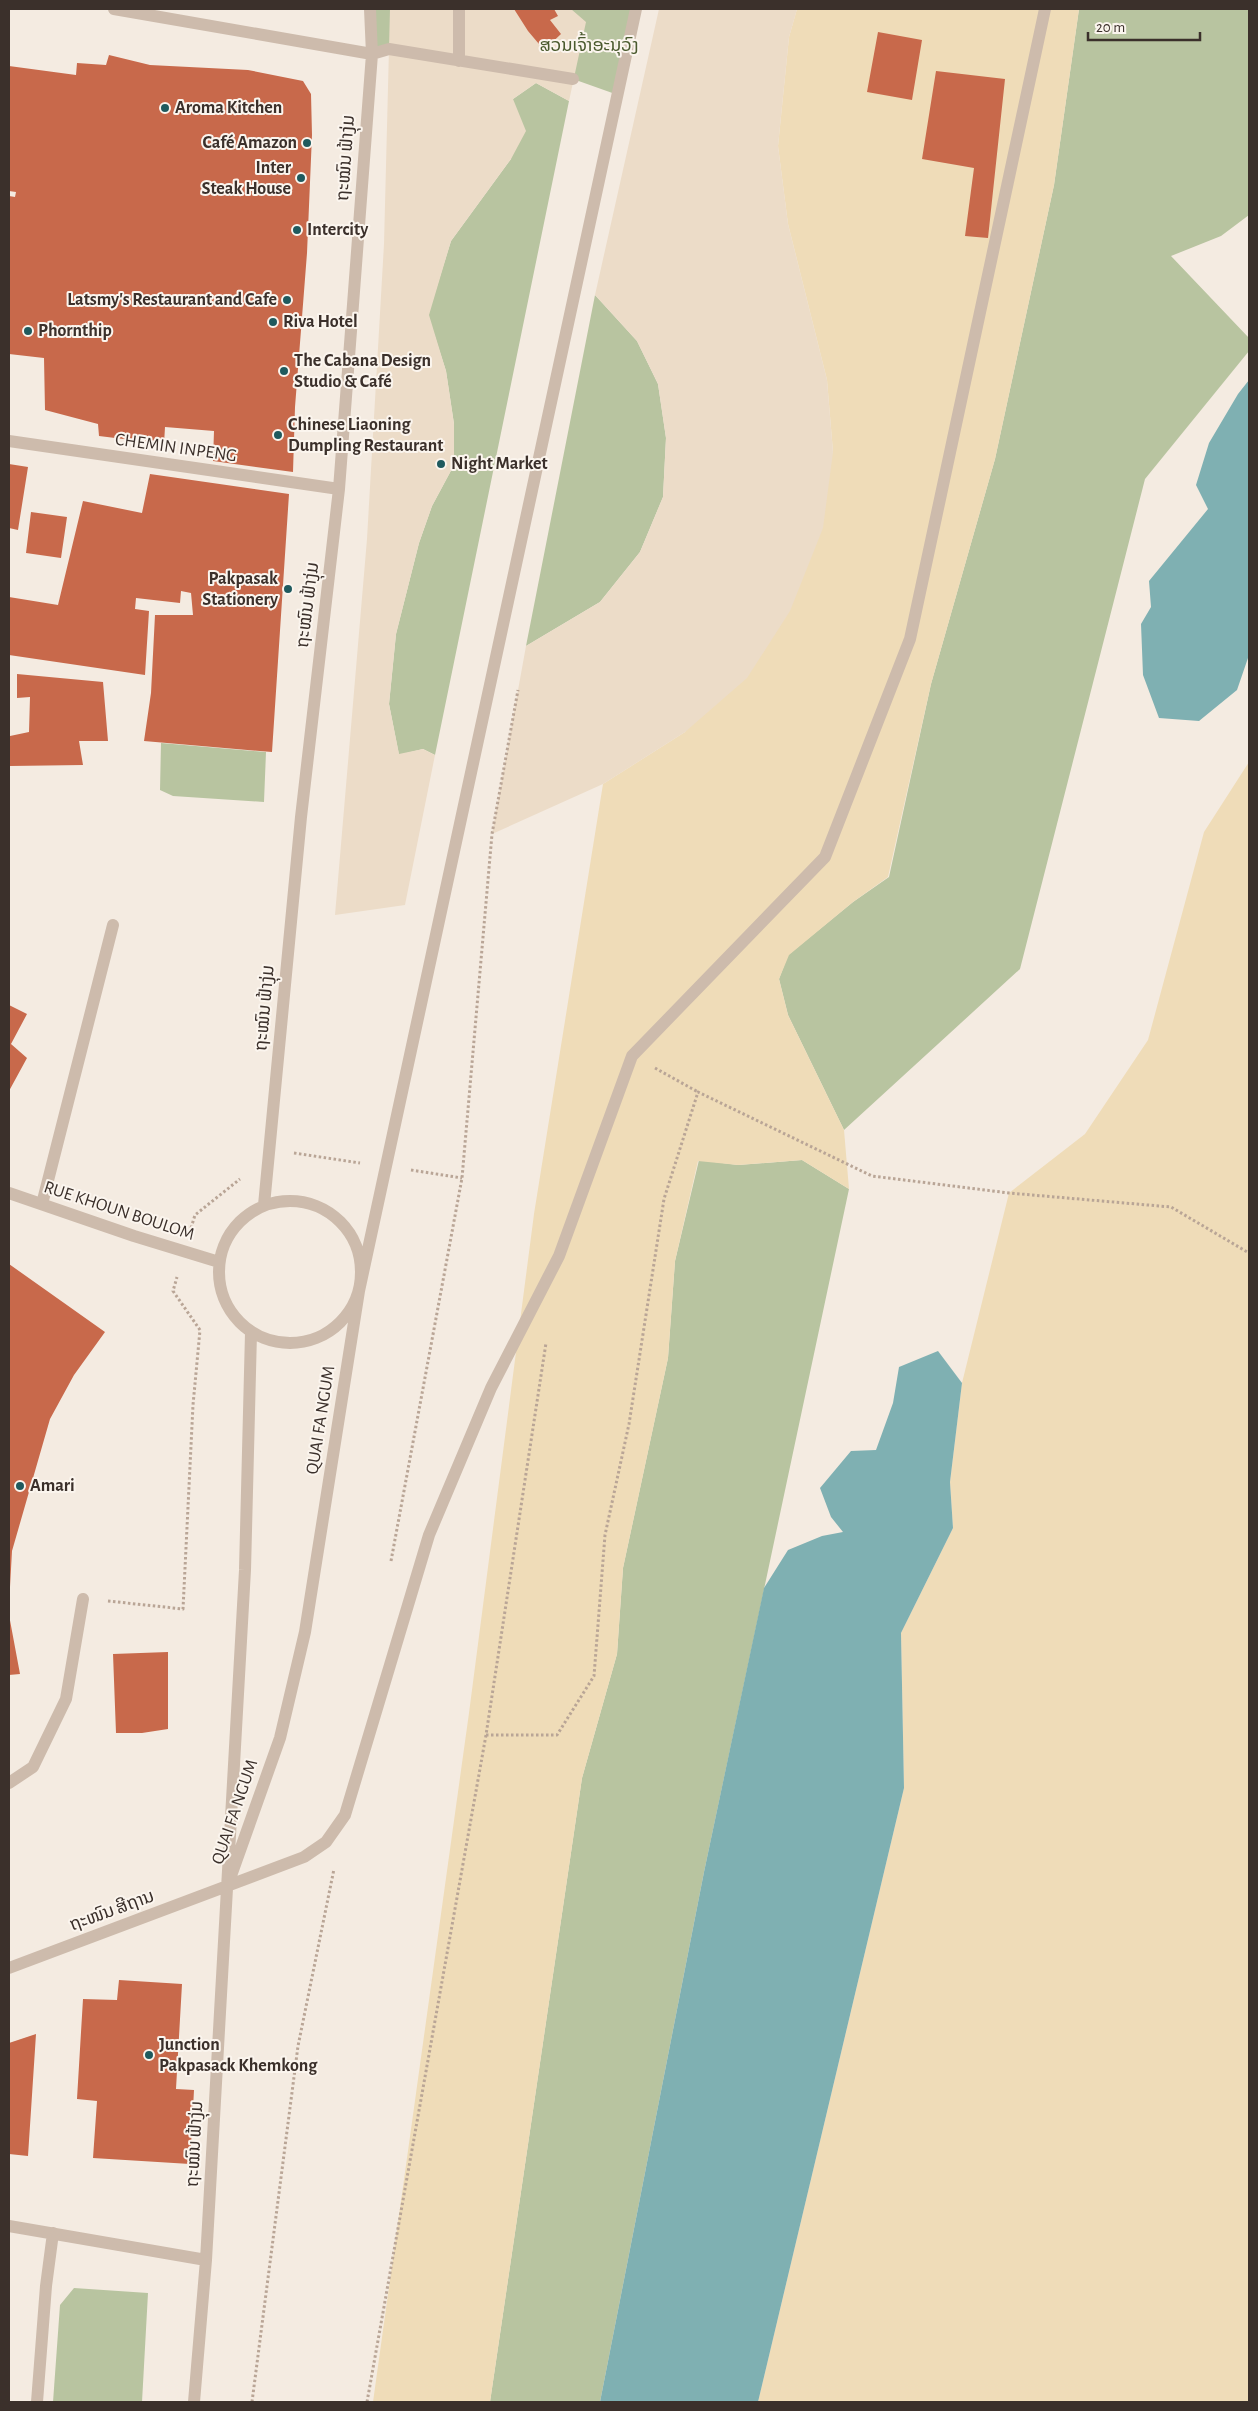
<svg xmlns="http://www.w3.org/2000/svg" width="1258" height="2411" font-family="'Alegreya Sans','Noto Sans Lao',sans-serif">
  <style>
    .green { fill: #b8c4a0 }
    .sand { fill: #efdcb8 }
    .plaza { fill: #ecdcc8 }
    .water { fill: #7fb0b2 }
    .building { fill: #c8694b }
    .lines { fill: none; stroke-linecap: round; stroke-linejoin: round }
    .path { stroke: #b9a596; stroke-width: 3; stroke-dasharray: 2.5 2.5; stroke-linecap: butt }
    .minor { stroke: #cdbbac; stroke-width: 12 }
    .poi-dot { fill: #1f5a5e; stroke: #fbf5ee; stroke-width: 2 }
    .labels { text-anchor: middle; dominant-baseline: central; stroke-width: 4; stroke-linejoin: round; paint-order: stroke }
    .park-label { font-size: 18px; fill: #4a5a2e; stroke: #fbf5ee }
    .poi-label { font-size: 18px; font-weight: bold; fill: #3b302b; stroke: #fbf5ee; text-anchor: start }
    .street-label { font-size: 18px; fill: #3b302b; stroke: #fbf5ee }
  </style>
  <rect width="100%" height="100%" fill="#f4ebe1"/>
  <path class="green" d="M373,9H636L618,95L573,79L389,49L372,54Z
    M1079,9H1249V215L1221,236L1171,256L1249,338V351L1145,479L1020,969L844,1130L788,1015L779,979L788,955L853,902L889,877L931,684L995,459L1054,185Z
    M536,83L569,101L435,755L423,749L399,755L389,704L396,634L419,543L432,506L454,465V424L446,371L428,315L451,241L511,159L513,99Z
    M595,295L637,341L658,384L666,438L663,497L640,552L600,602L526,646Z
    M161,743L266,752L264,802L173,796L160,790Z
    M699,1160L738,1165L802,1160L849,1189L704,1872L600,2402H490L582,1778L617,1654L623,1568L668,1358L675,1261Z
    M74,2288L148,2293L142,2402H53L60,2305Z"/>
  <path class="sand" d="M797,9H1079L1054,185L995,459L931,684L888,877L853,902L789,955L779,979L788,1015L844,1130L849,1189L802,1160L738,1165L698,1161L675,1261L668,1358L623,1568L617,1654L582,1778L490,2402H373L469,1713L534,1214L603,784L685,732L833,452L827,380L788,224L778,146L789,37Z
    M1249,762V2402H758L904,1788L901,1633L953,1528L950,1482L962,1383L1009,1193L1085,1134L1148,1040L1204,832Z"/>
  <path class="plaza" d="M390,9H571L586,22L569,101L536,83L513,99L526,131L511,159L451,241L429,315L446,371L454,424V465L432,506L419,543L396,634L389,704L399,754L423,749L435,755L405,905L335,915L367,539L384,244Z
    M659,9H797L789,37L778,146L788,224L827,380L833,452L823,528L790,611L747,678L685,732L603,784L492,834L526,646L600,602L640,552L663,497L666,438L658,384L637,341L595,295Z"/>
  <path class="water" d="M1249,380V655L1237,690L1199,721L1159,718L1143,675L1141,624L1151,607L1149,581L1208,509L1196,485L1209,443L1238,394Z
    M938,1351L962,1383L950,1482L953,1528L901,1633L904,1788L758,2402H600L704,1872L764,1588L788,1550L822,1536L843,1532L831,1517L820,1488L851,1451L876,1450L893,1403L899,1367Z"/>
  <path class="building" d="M514,9H554L558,16L550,20L561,34L544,50L528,31Z
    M878,32L922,40L912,100L867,92Z
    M109,55L150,65L248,70L303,81L311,94L312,135L307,253L295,407L293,472L213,461L214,431L165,427L164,444L99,436L98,424L45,410L44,358L9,354V196L15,197L16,192L9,191V66L76,75L77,63L106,65Z
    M936,71L1005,79L988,238L965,236L974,168L922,159Z
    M9,464L28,467L18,530L9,528Z
    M150,474L289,494L272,752L144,741L151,693L155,615H193L191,593L181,591L180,603L136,598L135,609L149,611L145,675L9,655V597L58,605L83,501L142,513Z
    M31,512L67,517L61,558L26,553Z
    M17,674L103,682L108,741H79L83,765L10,766V736L29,732L30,697L17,698Z
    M9,1005L27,1014L11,1044L27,1058L9,1091Z
    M9,1264L105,1332L74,1375L50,1419L12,1551L10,1587Z
    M9,1615L20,1674L9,1675Z
    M168,1652V1729L142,1733H116L113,1654Z
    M119,1980L182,1984L176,2089L194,2090L190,2164L93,2158L97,2101L77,2099L83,1999L117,2000Z
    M36,2034L28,2156L9,2154V2043Z"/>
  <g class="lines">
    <path class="path" d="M655,1068L698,1092
      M294,1153L360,1163
      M411,1170L462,1178
      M191,1228L195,1215L240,1179
      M391,1561L462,1178L492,834L518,690
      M108,1601L183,1609L193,1405L200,1330L173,1291L177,1277
      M486,1735H557L594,1676L605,1535L629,1424L664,1199L698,1092L872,1176L1009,1193L1171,1207L1249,1253
      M252,2402L298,2046L334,1869
      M367,2402L486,1735L546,1343"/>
    <path class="minor" d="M114,9L372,54L389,49L573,79
      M459,9V61
      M9,441L339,489
      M9,1193L134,1236L219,1262
      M219 1272a71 71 0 1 1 142 0a71 71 0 1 1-142 0Z
      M42,1204L113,925
      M264,1205L301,817L339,489L372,54L370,9
      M9,1783L33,1767L66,1699L83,1599
      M227,1887L280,1738L305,1632L359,1291L636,9
      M9,1968L304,1857L326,1842L345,1815L429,1535L491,1388L559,1256L632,1056L825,857L910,639L1045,9
      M9,2226L206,2260
      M37,2402L46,2286L53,2233
      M194,2402L206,2260L245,1570L251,1333"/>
  </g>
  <g class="poi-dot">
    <circle cx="165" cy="108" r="5"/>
    <circle cx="307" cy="143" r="5"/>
    <circle cx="301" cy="178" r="5"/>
    <circle cx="297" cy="230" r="5"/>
    <circle cx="287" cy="300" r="5"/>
    <circle cx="273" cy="322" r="5"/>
    <circle cx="28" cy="331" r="5"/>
    <circle cx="284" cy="371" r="5"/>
    <circle cx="278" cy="435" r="5"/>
    <circle cx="441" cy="464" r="5"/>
    <circle cx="288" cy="589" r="5"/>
    <circle cx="20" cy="1486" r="5"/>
    <circle cx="149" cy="2055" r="5"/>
  </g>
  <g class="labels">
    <g class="park-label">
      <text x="589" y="46">ສວນເຈົ້າອະນຸວົງ</text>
    </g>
    <g class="poi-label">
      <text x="175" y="108">Aroma Kitchen</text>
      <text x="297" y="143" text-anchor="end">Café Amazon</text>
      <text x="291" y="168" text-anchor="end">Inter<tspan x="291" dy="21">Steak House</tspan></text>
      <text x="307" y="230">Intercity</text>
      <text x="277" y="300" text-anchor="end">Latsmy's Restaurant and Cafe</text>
      <text x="283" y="322">Riva Hotel</text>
      <text x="38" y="331">Phornthip</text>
      <text x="294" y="361">The Cabana Design<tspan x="294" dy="21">Studio &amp; Café</tspan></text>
      <text x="288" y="425">Chinese Liaoning<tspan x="288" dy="21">Dumpling Restaurant</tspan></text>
      <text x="451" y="464">Night Market</text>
      <text x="278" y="579" text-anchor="end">Pakpasak<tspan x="278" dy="21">Stationery</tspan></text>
      <text x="30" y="1486">Amari</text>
      <text x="159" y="2045">Junction<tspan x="159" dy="21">Pakpasack Khemkong</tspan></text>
    </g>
    <g class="street-label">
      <text transform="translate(346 158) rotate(-86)">ຖະໝົນ ຟ້າງຸ່ມ</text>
      <text transform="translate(176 448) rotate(8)">CHEMIN INPENG</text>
      <text transform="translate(308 605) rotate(-83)">ຖະໝົນ ຟ້າງຸ່ມ</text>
      <text transform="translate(265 1008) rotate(-85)">ຖະໝົນ ຟ້າງຸ່ມ</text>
      <text transform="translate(119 1211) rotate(18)">RUE KHOUN BOULOM</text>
      <text transform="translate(321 1420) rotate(-81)">QUAI FA NGUM</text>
      <text transform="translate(235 1812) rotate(-71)">QUAI FA NGUM</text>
      <text transform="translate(112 1911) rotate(-20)">ຖະໜົນ ສີຖານ</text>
      <text transform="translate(195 2144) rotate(-87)">ຖະໝົນ ຟ້າງຸ່ມ</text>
    </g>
  </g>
  <rect width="1258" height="2411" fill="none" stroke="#3b302b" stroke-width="20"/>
  <path d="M1088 32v8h112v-8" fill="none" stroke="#3b302b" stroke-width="2.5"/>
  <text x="1096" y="32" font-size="15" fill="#3b302b" stroke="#fbf5ee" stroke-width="4" paint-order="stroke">20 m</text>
</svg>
